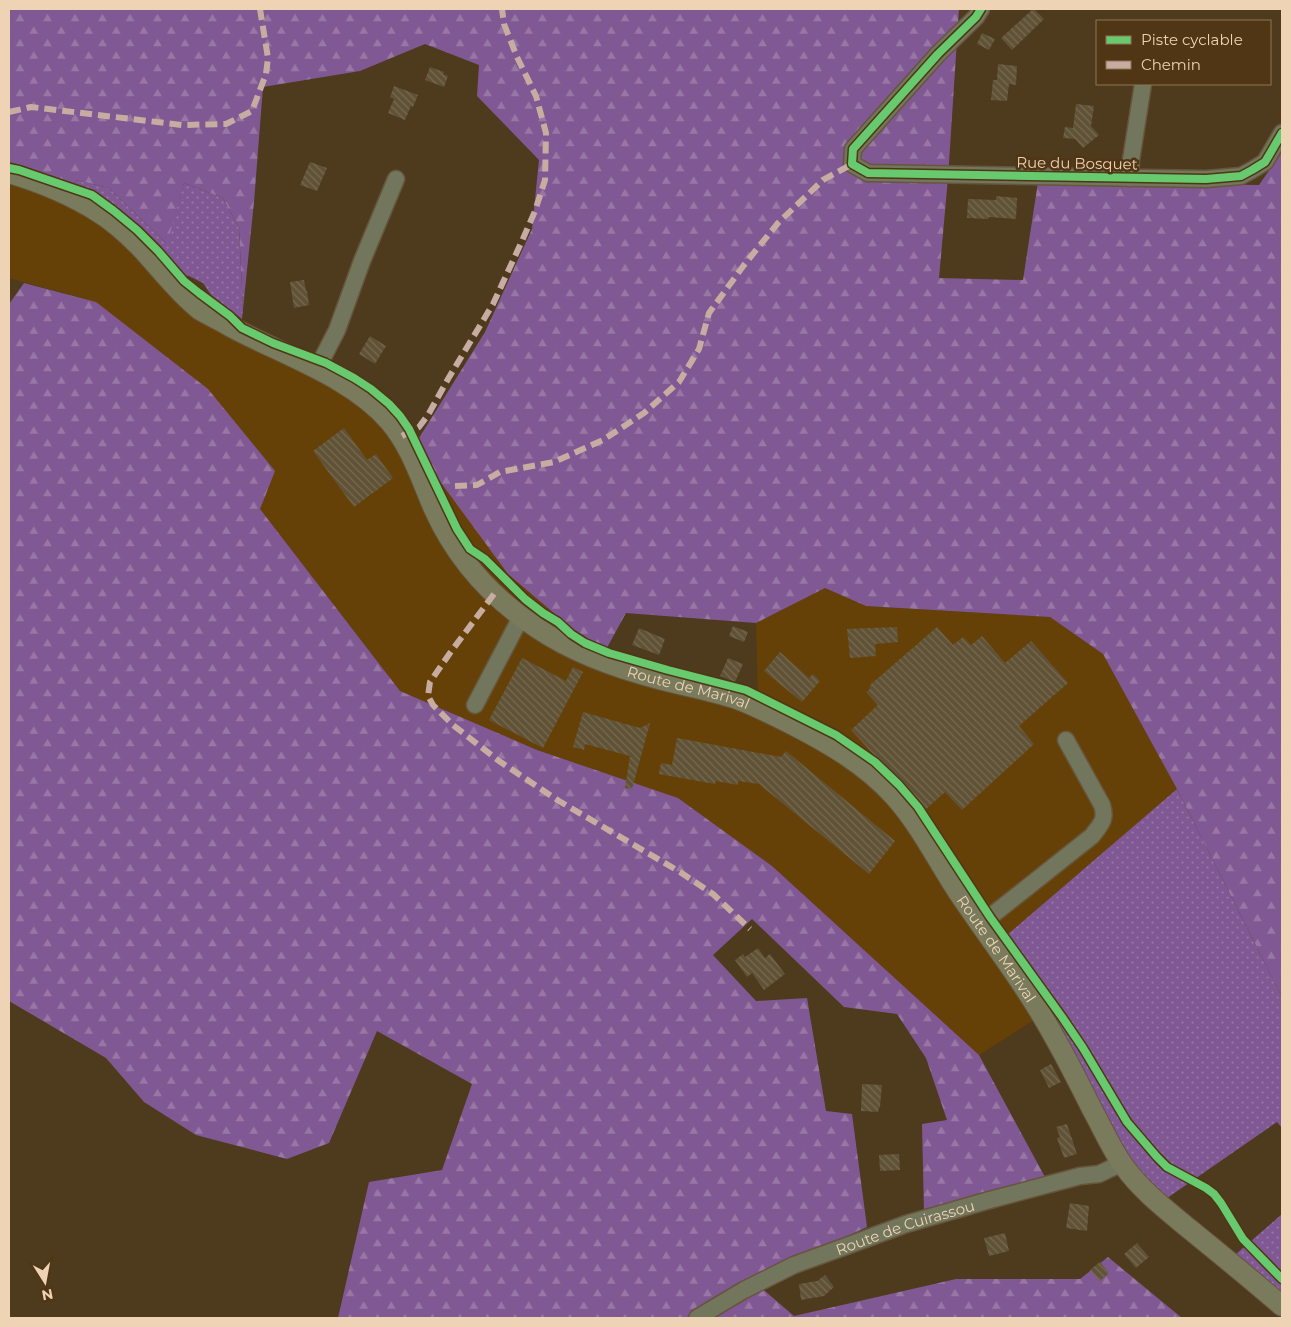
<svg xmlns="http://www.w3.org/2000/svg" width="1291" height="1327" font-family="Montserrat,sans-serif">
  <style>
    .built { fill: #664107 }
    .grass { fill: url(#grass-dots) }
    .forest { fill: url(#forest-firs) }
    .building { fill: url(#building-back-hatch) }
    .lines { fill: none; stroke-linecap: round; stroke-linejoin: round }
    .minor-casing { stroke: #67553c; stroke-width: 19 }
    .major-casing { stroke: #67553c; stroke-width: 22 }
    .minor { stroke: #72765c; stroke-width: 16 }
    .major { stroke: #797b5c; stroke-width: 20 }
    .quiet { stroke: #c7aca2; stroke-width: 6; stroke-dasharray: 12 6; stroke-linecap: butt }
    .cycleway-casing { stroke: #503615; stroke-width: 11 }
    .cycleway { stroke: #67ca6e; stroke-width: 8 }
    .labels { text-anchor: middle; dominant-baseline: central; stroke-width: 5; stroke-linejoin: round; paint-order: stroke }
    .street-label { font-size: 15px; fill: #eed3b5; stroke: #503615 }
  </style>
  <defs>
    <pattern id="grass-dots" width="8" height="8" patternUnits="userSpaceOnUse" patternTransform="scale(1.25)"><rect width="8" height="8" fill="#805893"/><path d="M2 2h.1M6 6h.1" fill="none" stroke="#9877a4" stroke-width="1.8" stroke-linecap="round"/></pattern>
    <pattern id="forest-firs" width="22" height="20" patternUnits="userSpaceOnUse" patternTransform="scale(1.25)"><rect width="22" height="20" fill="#805893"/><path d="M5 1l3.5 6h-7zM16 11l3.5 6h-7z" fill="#9877a4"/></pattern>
    <pattern id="building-back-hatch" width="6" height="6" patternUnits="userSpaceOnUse" patternTransform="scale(1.25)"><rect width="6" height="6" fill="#605236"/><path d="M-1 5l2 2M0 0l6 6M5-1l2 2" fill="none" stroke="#776a51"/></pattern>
  </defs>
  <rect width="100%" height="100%" fill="#4e3a1d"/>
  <path class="built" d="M9,168L34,176L174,274L223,312L242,319L364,391L603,655L758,704L756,623L825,588L866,606L1050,617L1103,654L1177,789L1000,941L1048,1011L979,1055L772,866L678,798L537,750L400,691L260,509L96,302L9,278Z"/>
  <path class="grass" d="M76,180L109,188L166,243L184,183L223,198L239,228L243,309L242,319L211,295L203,283L189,276L174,274L73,191Z
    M1177,789L1282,997V1128L1277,1122L1160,1203L1141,1189L1000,941Z
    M1282,1214V1299L1236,1254Z"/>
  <path class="forest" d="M9,9H959L948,178L939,278L1023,280L1038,182L1259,185L1282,152V997L1177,789L1103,654L1050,617L866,606L825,588L756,623L626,613L603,655L508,574L414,446L485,332L532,229L539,160L477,96L479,65L425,44L360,71L263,87L254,202L243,309L239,228L223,198L184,183L167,244L109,188L76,180L73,191L9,168Z
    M24,283L96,302L208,389L275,471L260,509L400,691L537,750L678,798L772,866L979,1055L1046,1179L924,1212L922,1124L947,1120L926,1058L897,1014L844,1007L752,919L713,955L756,1001L807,998L826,1111L852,1114L867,1227L752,1280L794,1316L956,1279H1080L1108,1257L1182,1318H338L369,1182L442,1170L472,1084L377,1031L329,1143L287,1159L196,1135L144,1102L106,1058L9,1001V304Z"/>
  <path class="building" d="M1033,9H1034L1044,19L1012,50L1001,38Z
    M982,33L995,39L989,50L977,44Z
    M998,64L1017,66L1016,85L1009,84L1007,101L991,100L993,80H997Z
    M430,67L444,72L443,74L448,76L444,87L425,80Z
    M394,86L418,95L413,107L411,106L405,120L388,113L394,99L390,97Z
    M1076,104L1094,106L1091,126L1099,135L1083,148L1075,139L1063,138L1065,127L1073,128Z
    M310,162L327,168L317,191L300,185Z
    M996,196L1017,198L1016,219L989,217L988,219L967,218L968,199L996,200Z
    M304,280L306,291H307L309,305L294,308L290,282Z
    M370,336L386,346L375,364L359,354Z
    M344,428L367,460L376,454L393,478L354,507L313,451Z
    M733,626L748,632L744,642L729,636Z
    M897,627L898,642L875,644L876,656L850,658L847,629Z
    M937,627L953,645L963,637L971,645L982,636L1005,663L1031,641L1068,683L1019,726L1034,744L962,810L945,792L925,810L851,730L878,705L866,692L870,689V685Z
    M639,628L665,639L659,655L632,645Z
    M780,652L809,678L813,674L820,681L802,702L764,671Z
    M522,658L566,681L573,667L583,672L543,748L489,720Z
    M728,658L743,664L735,682L720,676Z
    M583,712L640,728L650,723L632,789L625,788L630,756L585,744L584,750L573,747Z
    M677,738L781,757L786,751L895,841L869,874L759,784L738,781V785L716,781L715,784L659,774L661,763L672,765Z
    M758,948L765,958L770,954L785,974L764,990L752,973L747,977L735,960L743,954L745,957Z
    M1051,1064L1061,1082L1049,1088L1040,1070Z
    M862,1084L882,1085L880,1107L879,1108L878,1112L861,1111Z
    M1067,1124L1077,1154L1064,1158L1057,1138L1060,1137L1056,1127Z
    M899,1154L900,1170L880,1171L879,1155Z
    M1070,1203L1089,1206L1087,1231L1066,1228Z
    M1005,1233L1009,1251L989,1256L984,1238Z
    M1137,1243L1149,1257L1136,1268L1124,1254Z
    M1100,1262L1109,1273L1100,1281L1090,1270Z
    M825,1275L834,1287L824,1296L801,1300L799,1284L817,1281Z"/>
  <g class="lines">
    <g class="minor-casing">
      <g id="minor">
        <path d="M981,9L976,17L938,54L853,149L852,164L868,173L1206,179L1241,176L1252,170L1265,162L1282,133"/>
        <path d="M1130,178L1131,160L1143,84"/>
        <path d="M317,369L337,330L362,261L396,179"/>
        <path d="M475,705L521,617"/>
        <path d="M981,924L1092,836C1100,825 1107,820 1102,805L1066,740"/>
        <path id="s1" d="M697,1318L744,1290L794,1265L841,1248L906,1224L986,1201L1080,1176L1099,1174L1122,1163"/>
      </g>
    </g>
    <g class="major-casing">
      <g id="major">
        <path id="s2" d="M9,173C39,182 71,195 98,212C113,221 126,233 139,246C159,267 177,292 200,310C210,316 221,321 231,327C283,355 352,377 390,422C411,447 421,479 434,509C456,558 492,598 537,628C574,653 616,668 659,679C685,686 712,691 737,699C756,706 775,716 793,725C830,744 866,765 894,796C920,825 937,860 958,892C991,941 1028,988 1056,1040C1069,1063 1081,1087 1093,1111C1103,1129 1111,1148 1123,1165C1140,1189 1164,1208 1187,1227C1219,1253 1251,1279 1282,1306"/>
      </g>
    </g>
    <use href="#minor" class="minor"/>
    <use href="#major" class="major"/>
    <path class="quiet" d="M9,112L31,107L182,125L226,124L252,111L266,74L268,58L260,9
      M402,436L419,427L428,415L448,379L493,304L522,241L535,211L545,180L546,133L536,96L517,57L504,24L502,9
      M455,486L477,485L500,472L554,462L603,440L644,413L679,382L699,349L709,313L744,265L778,223L823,180L852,164
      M494,594L450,653L430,682L428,696L433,705L453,725L499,761L559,801L680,872L713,894L750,929"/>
    <g class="cycleway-casing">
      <path id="cycleway" d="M981,9L976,17L938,54L853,149L852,164L868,173L1206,179L1241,176L1252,170L1265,162L1282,133
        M9,168L19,170L92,195L114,211L137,230L158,251L184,281L199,293L230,316L242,328L273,343L326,363L354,378L371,389L389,404L400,416L409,429L457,529L470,549L485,559L525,599L543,613L558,622L571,634L585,643L609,653L668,670L746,690L836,735L875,762L899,785L918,807L990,917L1062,1017L1083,1048L1127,1122L1157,1157L1167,1167L1206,1188L1214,1194L1221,1203L1243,1239L1282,1279"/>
    </g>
    <use href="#cycleway" class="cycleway"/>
  </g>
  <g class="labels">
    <g class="street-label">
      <text transform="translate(1077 163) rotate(1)">Rue du Bosquet</text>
      <text stroke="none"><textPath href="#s2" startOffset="882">Route de Marival</textPath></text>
      <text stroke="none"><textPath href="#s2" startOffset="1302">Route de Marival</textPath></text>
      <text stroke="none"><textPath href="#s1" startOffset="228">Route de Cuirassou</textPath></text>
    </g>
  </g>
  <rect width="1291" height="1327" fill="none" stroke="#eed3b5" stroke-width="20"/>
  <rect x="1096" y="20" width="175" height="65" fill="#503615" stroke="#8f7555"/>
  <rect x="1106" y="36" width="25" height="8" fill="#67ca6e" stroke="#8f7555"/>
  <text x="1141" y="45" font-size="15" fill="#eed3b5">Piste cyclable</text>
  <rect x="1106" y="61" width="25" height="8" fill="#c7aca2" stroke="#8f7555"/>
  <text x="1141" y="70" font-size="15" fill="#eed3b5">Chemin</text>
  <g transform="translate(45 1282) rotate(169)" stroke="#503615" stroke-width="4" paint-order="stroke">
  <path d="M0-4L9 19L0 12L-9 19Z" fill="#eed3b5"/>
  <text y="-8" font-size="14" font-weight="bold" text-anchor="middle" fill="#eed3b5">N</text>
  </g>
</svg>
